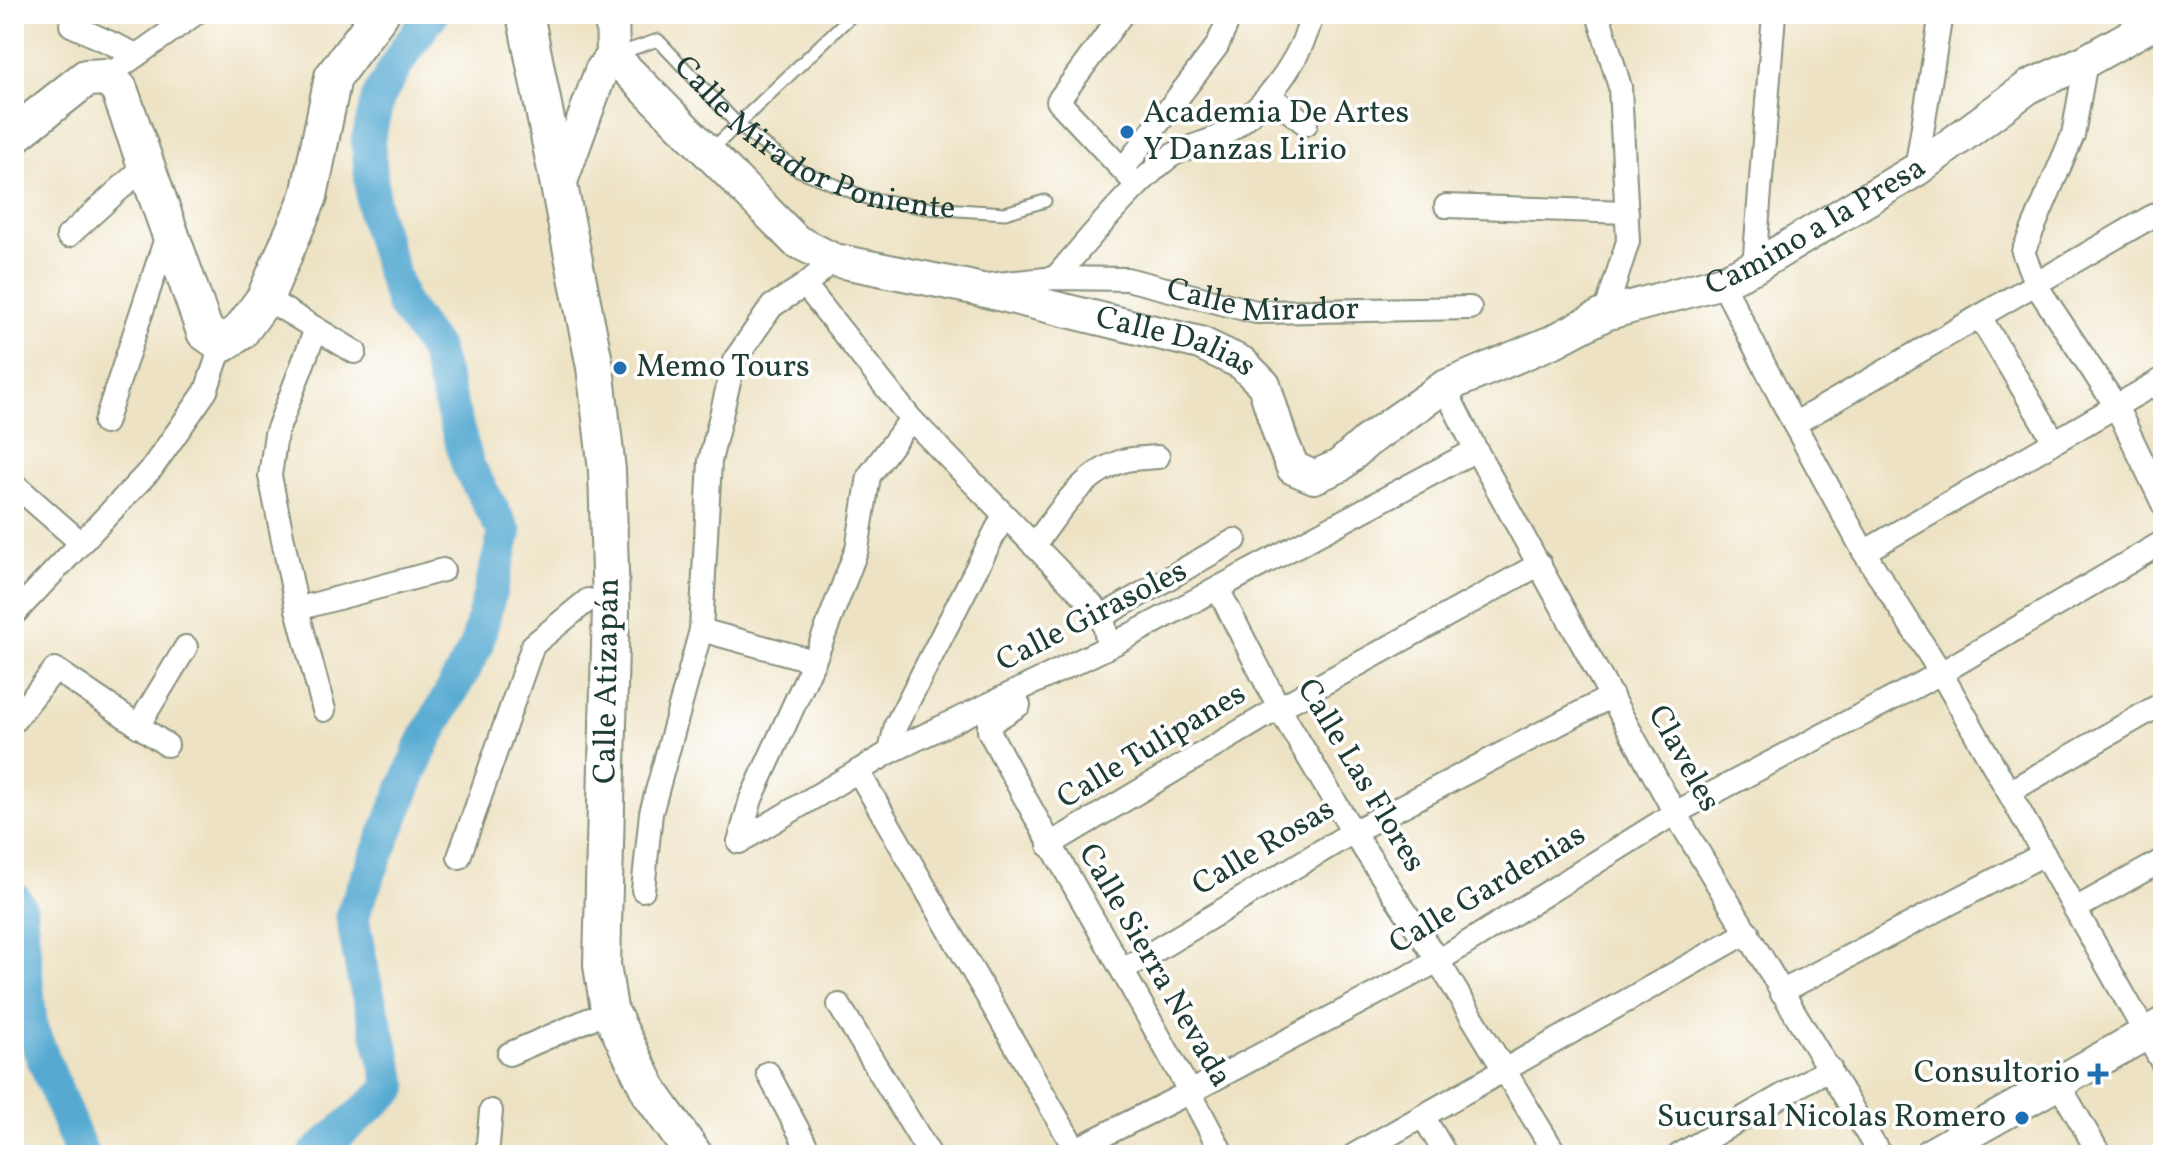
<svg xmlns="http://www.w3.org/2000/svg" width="2177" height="1169" font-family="Vollkorn,serif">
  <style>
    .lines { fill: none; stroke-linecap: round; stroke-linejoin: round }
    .river { stroke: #56aad2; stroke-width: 34 }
    .lane-casing { stroke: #86907c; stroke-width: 15 }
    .street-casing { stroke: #86907c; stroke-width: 26 }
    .secondary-casing { stroke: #86907c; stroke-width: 36 }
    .primary-casing { stroke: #86907c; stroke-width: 40 }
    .lane { stroke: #fff; stroke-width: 11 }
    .street { stroke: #fff; stroke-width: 22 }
    .secondary { stroke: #fff; stroke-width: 32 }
    .primary { stroke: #fff; stroke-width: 36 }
    .poi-dot { fill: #1f6fb2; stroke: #fff; stroke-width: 3 }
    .labels { text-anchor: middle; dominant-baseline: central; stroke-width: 7; stroke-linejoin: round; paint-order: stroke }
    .poi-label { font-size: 32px; fill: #1f3d34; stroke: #fff; text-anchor: start }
    .street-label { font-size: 32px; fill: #1f3d34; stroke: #fff }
  </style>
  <rect width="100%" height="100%" fill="#fff"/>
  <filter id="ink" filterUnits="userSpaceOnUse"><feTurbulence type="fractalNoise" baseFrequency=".0125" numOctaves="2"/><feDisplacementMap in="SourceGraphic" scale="16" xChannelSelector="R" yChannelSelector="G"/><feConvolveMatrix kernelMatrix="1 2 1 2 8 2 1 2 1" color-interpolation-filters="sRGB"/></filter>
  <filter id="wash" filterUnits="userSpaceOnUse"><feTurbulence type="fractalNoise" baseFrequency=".006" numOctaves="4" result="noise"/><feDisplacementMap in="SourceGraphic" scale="32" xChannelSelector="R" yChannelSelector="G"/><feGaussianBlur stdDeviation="1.8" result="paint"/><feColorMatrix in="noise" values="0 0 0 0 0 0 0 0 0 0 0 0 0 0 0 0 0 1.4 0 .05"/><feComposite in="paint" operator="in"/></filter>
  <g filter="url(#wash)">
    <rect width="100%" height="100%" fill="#ede2c3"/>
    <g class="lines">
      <path class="river" d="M14,898L20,909L31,1028L82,1155
        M314,1155L392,1087L363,975L352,915L423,743L476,647L505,533L468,466L435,349L402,303L374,213L368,140L378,98L405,50L432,14"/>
    </g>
  </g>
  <g filter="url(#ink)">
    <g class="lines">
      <g class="lane-casing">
        <g id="lane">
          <path id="s1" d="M617,54L658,40L738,125L796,169L867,198L927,208L1005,213L1045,201"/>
          <path d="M710,151L853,14"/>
        </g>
      </g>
      <g class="street-casing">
        <g id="street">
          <path d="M73,14L71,25L137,55"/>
          <path d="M1122,14L1058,101L1137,185"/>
          <path d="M1598,14L1620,87L1628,241L1605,314"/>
          <path d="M2086,61L2073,135L2023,252L2036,285L2116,406L2163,504"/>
          <path d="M106,77L195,14"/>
          <path d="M1270,96L1306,124"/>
          <path d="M1124,168L1217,46L1231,14"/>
          <path d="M1916,170L1941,14"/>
          <path d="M1446,206L1627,212"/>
          <path d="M68,236L145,166"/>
          <path d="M1754,267L1774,14"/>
          <path d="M1055,278C1091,237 1126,192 1168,158C1184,146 1207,144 1224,134C1264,110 1302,59 1312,14"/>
          <path d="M1722,282L1794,424L1864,552L1941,673L2163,1064"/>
          <path d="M805,285L911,419L1103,616L1108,647"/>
          <path id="s2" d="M988,285L1055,278L1127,279L1256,312L1470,308"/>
          <path d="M265,298L355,352"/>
          <path d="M1980,317L2054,441"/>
          <path d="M316,329L276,434L270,476L297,609L324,710"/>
          <path d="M1444,387L1476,450L1675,813L1880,1155"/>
          <path d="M105,423L168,232"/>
          <path d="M1794,424L2163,210"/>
          <path d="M14,484L80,542"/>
          <path d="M1034,546C1058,513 1083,471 1126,460C1136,458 1147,458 1158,457"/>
          <path d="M1864,552L2163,379"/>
          <path d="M1218,589L1279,708L1353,832L1438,961L1556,1155"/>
          <path d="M297,609L443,570"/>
          <path d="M14,614L152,468L206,391L222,344"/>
          <path d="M1103,616L1235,540"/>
          <path d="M701,630L814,661"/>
          <path d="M1019,705L989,724V731C1064,874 1149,1011 1223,1155"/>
          <path d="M14,721L55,669L167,745"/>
          <path d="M138,726L186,647"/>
          <path d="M890,752L896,725L1004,515"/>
          <path d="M858,771L1075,1149"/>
          <path d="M2009,792L2163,703"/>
          <path d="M739,842L890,752L1108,647L1476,450"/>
          <path d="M739,842L751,799L814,661L857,549L869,476L911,419"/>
          <path d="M1049,845L1279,708L1540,564"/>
          <path d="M459,857L533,645L588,600"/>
          <path d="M643,890L651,813L701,630L710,461L734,361L772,306L805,285L834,260"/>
          <path d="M2075,909L2163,860"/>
          <path d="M1123,970L1353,832L1612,696"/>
          <path d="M1781,992L2044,854"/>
          <path d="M839,1005L930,1155"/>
          <path d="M509,1054L590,1019"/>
          <path d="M768,1073L811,1155"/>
          <path d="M2058,1083L2100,1155"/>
          <path d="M1423,1116L1446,1155"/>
          <path d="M487,1155L491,1111"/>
          <path d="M1064,1155L1190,1092L1438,961L1675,813L1941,673L2163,542"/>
          <path d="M1354,1155L1748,932"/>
          <path d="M1679,1155L1830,1068"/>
        </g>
      </g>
      <g class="secondary-casing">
        <g id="secondary">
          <path d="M612,14L613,56"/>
          <path id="s3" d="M613,56L796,241L834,260L969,287L1200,343L1242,363L1264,385L1281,439L1293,468L1314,477L1339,466L1367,441L1444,387L1554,341L1605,314L1722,282L1754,267L1916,170L2030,86L2086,61L2163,18"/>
          <path d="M559,187L601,71L613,56"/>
          <path d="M1930,1155L2163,1024"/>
        </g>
      </g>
      <g class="primary-casing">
        <path id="primary" d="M525,14L595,367L607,470L611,606L602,965L609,1009L651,1094L694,1155
          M14,135L86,78L106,77L119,89L205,332L222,344L240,332L265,298L309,196L333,77L380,14"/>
      </g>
      <use href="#lane" class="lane"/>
      <use href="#street" class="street"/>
      <use href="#secondary" class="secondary"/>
      <use href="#primary" class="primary"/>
    </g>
  </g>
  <g class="poi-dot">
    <circle cx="1127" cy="132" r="8"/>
    <circle cx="620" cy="368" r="8"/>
    <path d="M2094 1062h8v8h8v8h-8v8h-8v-8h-8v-8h8z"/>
    <circle cx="2022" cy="1118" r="8"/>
  </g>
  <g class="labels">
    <g class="poi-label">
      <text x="1143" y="114">Academia De Artes<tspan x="1143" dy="37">Y Danzas Lirio</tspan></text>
      <text x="636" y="368">Memo Tours</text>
      <text x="2080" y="1074" text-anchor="end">Consultorio</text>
      <text x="2006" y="1118" text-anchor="end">Sucursal Nicolas Romero</text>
    </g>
    <g class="street-label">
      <text stroke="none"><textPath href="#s1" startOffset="236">Calle Mirador Poniente</textPath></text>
      <text stroke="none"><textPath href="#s3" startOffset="1432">Camino a la Presa</textPath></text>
      <text stroke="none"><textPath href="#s2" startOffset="278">Calle Mirador</textPath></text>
      <text stroke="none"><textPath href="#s3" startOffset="654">Calle Dalias</textPath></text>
      <text transform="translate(1092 617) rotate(-27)">Calle Girasoles</text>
      <text transform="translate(608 681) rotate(-89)">Calle Atizapán</text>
      <text transform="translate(1152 747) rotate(-31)">Calle Tulipanes</text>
      <text transform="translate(1683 759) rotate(61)">Claveles</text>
      <text transform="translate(1360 776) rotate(59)">Calle Las Flores</text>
      <text transform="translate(1264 848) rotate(-31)">Calle Rosas</text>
      <text transform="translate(1488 890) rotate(-31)">Calle Gardenias</text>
      <text transform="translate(1154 966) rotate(60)">Calle Sierra Nevada</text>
    </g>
  </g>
  <rect width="2177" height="1169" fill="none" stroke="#fff" stroke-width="48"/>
</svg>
